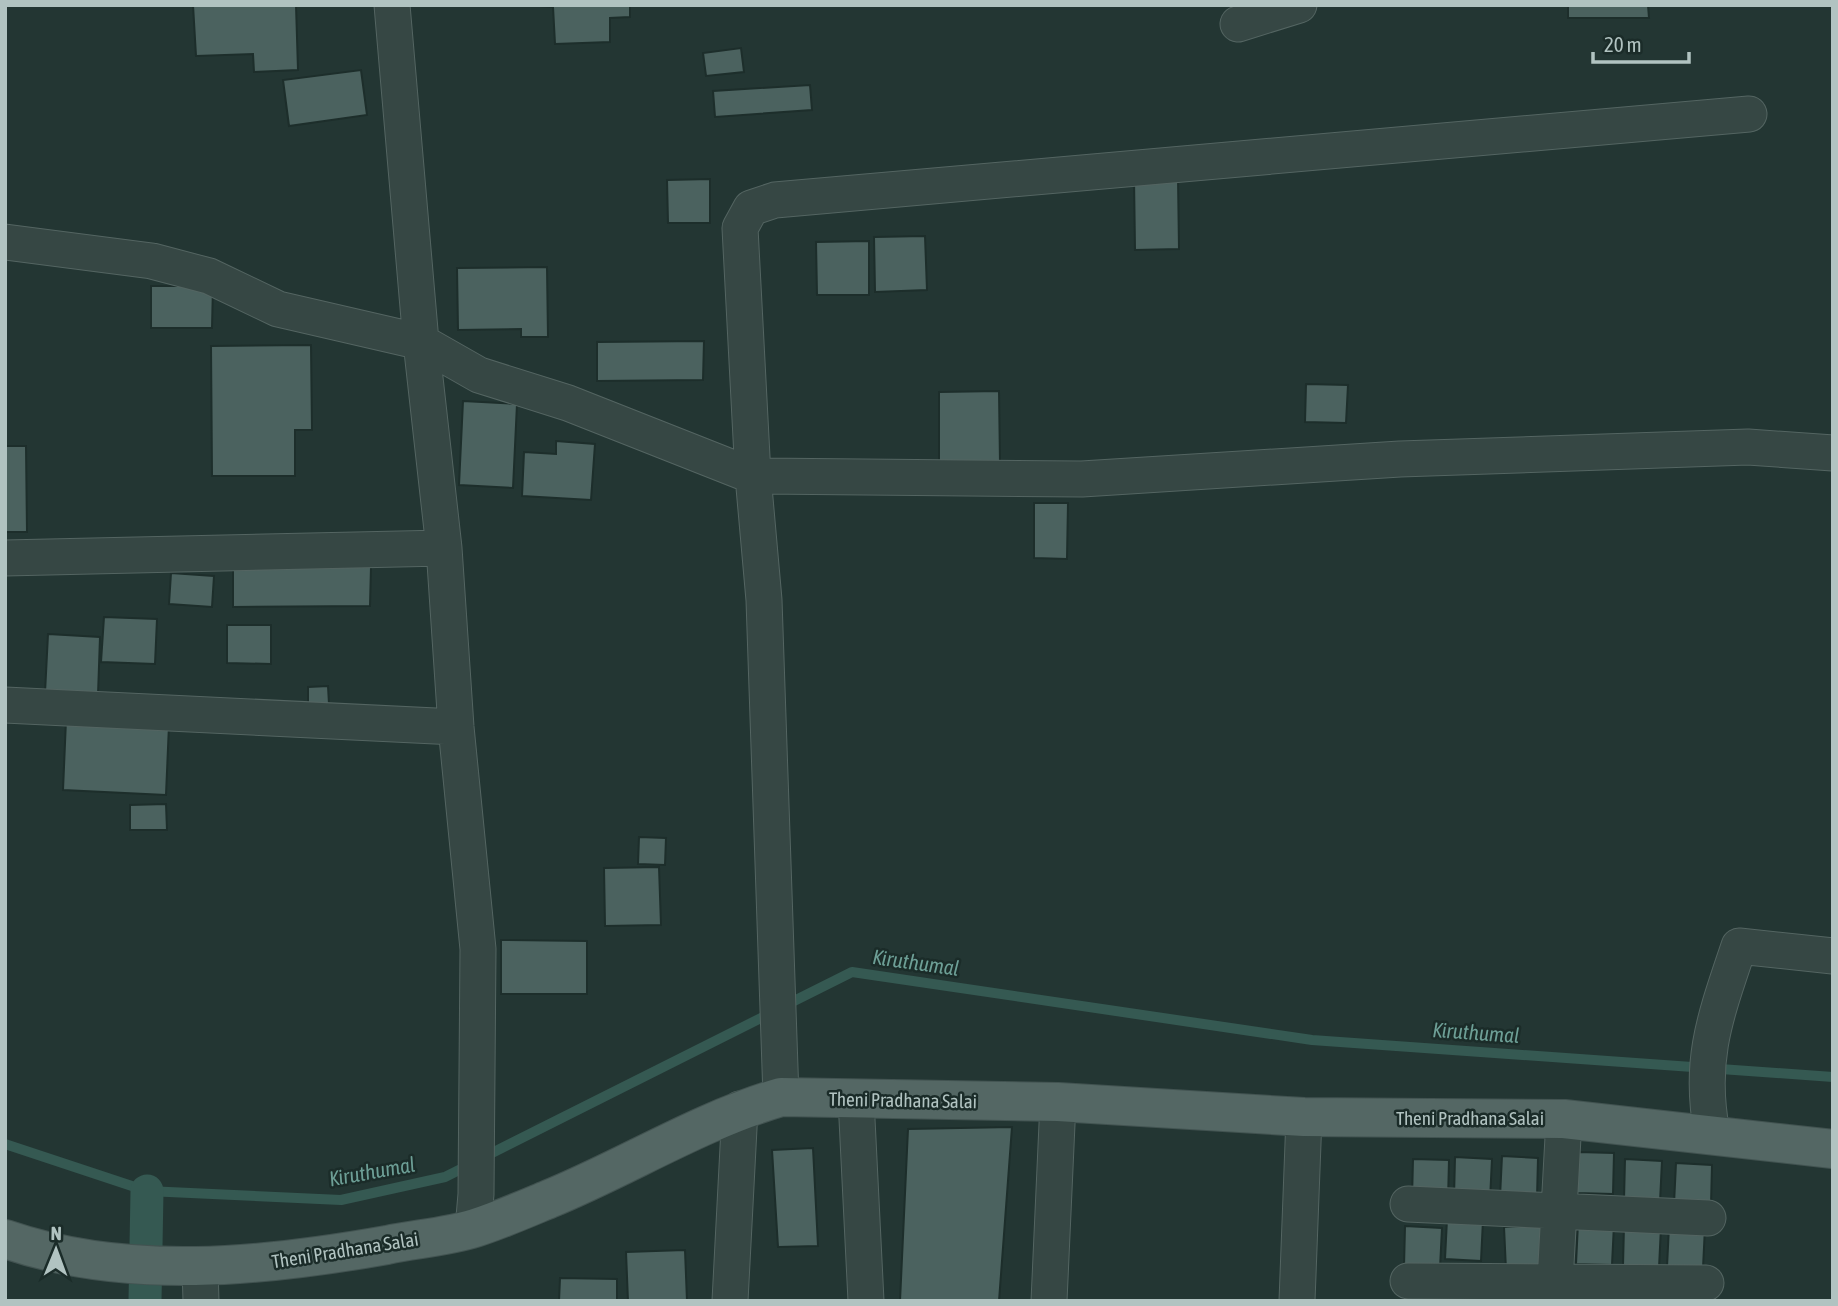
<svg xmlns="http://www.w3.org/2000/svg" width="1838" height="1306" font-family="'Asap Condensed',sans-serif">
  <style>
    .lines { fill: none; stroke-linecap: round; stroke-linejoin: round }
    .stream { stroke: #355952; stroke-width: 10 }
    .canal { stroke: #355952; stroke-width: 33 }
    .building { fill: #4b625f; stroke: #1d2e2b; stroke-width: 2 }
    .minor-casing { stroke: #546562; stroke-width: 37 }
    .major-casing { stroke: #425351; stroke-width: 40 }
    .minor { stroke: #364744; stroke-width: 35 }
    .major { stroke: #546764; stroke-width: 38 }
    .labels { text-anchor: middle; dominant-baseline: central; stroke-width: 5; stroke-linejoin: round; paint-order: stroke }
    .street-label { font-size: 19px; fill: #b1c3c1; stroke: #1b2c29 }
    .water-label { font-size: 21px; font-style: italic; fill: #6d9f96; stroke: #1b2c29 }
  </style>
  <rect width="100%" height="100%" fill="#233633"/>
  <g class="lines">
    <path class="stream" d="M784,1006L852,972L1312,1040L1833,1077
      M5,1144L147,1191L341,1200L445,1177L471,1164
      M484,1157L771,1013"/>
    <path class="canal" d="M145,1301L147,1191"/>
  </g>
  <path class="building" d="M193,5H296L298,70L254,72L253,54L196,56Z
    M526,5H630V17L610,18V42L555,44L553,7Z
    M1568,5H1648L1649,18H1568Z
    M741,48L744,72L706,76L703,53Z
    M361,70L367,115L289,126L283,80Z
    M810,85L812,110L715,117L713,91Z
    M1178,177L1179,249L1135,250L1134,178Z
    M710,179V223H668L667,180Z
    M925,236L927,290L875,292L874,237Z
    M869,241V295H817L816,242Z
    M547,267L548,337H521V329L458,330L457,268Z
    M151,286H213L212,328H151Z
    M704,341L703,380L597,381V342Z
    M311,345L312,430H295V476H212L211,346Z
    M1306,384L1348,385L1346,423L1305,422Z
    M999,391L1000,463L939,464V392Z
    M463,401L517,404L513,488L459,485Z
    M556,441L595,444L591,500L522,496L524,452L556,454Z
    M5,446H26L27,532H5Z
    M1034,503H1068L1067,559L1034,558Z
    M233,567H371L370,606L233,607Z
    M171,573L214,576L212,607L169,604Z
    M104,617L157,619L155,664L101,662Z
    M227,625H271V664L227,663Z
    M48,634L100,637L98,695L45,693Z
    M328,686L329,704H308V687Z
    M66,720L169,725L166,795L63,790Z
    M166,804L167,830H130V805Z
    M639,837L666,838L665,865L638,864Z
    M659,867L661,925L605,926L604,868Z
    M501,940L587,941V994H501Z
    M1012,1127L999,1301H900L908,1129Z
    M813,1148L818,1246L778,1247L772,1150Z
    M1578,1152L1614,1153L1613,1194L1576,1193Z
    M1502,1156L1538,1158L1537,1198L1500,1197Z
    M1455,1157L1492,1159L1490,1200L1454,1198Z
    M1413,1159L1449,1160L1448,1201L1412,1199Z
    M1625,1159L1662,1161L1660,1202L1624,1200Z
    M1676,1163L1712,1165L1711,1205L1674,1204Z
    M1447,1219L1483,1220L1481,1261L1445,1259Z
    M1578,1223L1614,1224L1612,1265L1576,1264Z
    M1543,1225L1545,1268L1506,1270L1504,1227Z
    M1624,1225L1661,1227L1659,1268L1623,1266Z
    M1405,1226L1442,1228L1440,1268L1404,1267Z
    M1669,1226L1705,1227L1703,1268L1667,1267Z
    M685,1250L687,1301H628L626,1252Z
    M560,1278L617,1279V1301H559Z
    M1463,1292L1464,1301H1404V1297Z"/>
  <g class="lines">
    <g class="minor-casing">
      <path id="minor" d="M392,5L421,342L444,548L456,727L478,949L476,1194L473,1229
        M1238,24L1299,5
        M1749,114L775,200L751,208L740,228L753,476L1082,479L1400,459L1748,447L1833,453
        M5,242L152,261L209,276L278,309L421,342L479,375L568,403L753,476L764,600L781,1097
        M5,558L444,548
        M5,705L456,727
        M856,1099L866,1301
        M1712,1133C1698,1059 1716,1015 1739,946L1833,956
        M1408,1204L1708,1218
        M200,1268L201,1301
        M1408,1281L1706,1283
        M730,1301L740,1109
        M1049,1301L1058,1102
        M1297,1301L1304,1117
        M1554,1301L1564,1119"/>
    </g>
    <g class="major-casing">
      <path id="major" d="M5,1239C127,1281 263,1267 387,1245C415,1239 447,1237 475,1228C500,1220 525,1209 549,1199C627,1167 699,1121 781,1097L1058,1102L1304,1117L1564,1119L1833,1149"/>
    </g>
    <use href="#minor" class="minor"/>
    <use href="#major" class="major"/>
  </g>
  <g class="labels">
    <g class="street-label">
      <text transform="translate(903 1100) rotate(1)">Theni Pradhana Salai</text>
      <text x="1470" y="1118">Theni Pradhana Salai</text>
      <text transform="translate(345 1250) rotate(-9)">Theni Pradhana Salai</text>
    </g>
    <g class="water-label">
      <text transform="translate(916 962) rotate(8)">Kiruthumal</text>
      <text transform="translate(1476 1032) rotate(4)">Kiruthumal</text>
      <text transform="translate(372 1171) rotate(-10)">Kiruthumal</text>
    </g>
  </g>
  <rect width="1838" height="1306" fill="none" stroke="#b1c3c1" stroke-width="14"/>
  <g transform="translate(56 1250) rotate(1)" stroke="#1b2c29" stroke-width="5" paint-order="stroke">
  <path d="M0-5L12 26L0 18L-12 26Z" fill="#b1c3c1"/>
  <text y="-10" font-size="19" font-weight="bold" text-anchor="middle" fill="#b1c3c1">N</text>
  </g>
  <path d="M1593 52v10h96v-10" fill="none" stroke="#b1c3c1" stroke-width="3.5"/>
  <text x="1604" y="52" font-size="21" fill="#b1c3c1" stroke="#1b2c29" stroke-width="5" paint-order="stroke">20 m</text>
</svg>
